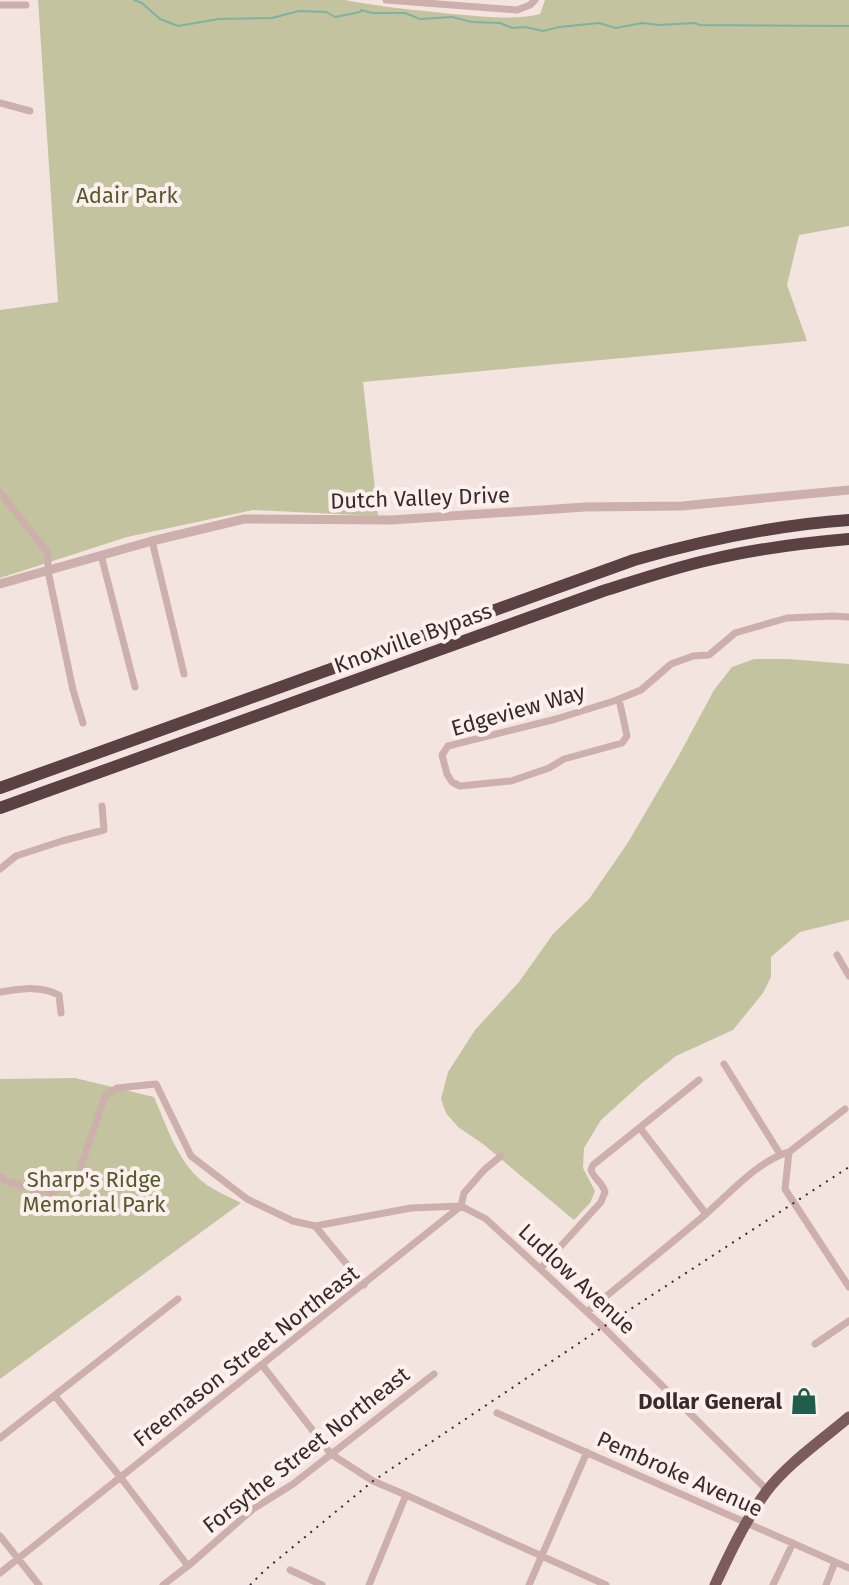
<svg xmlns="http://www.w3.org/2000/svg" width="849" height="1585" font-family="'Fira Sans',sans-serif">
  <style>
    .green { fill: #c4c39f }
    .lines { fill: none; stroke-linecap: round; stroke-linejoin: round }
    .stream { stroke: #7eb2a2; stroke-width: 2 }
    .minor { stroke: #cdafab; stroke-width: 7 }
    .tertiary { stroke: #cdafab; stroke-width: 9 }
    .primary { stroke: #7c5b5c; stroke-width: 11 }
    .motorway { stroke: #5b4142; stroke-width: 12 }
    .rail { stroke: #3a2a2b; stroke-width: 2; stroke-dasharray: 2 6; stroke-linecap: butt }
    .labels { text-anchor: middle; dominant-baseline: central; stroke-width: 8; stroke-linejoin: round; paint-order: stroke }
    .park-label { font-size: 22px; fill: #58592d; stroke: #fbf0ed }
    .street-label { font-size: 22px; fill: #3a2a2b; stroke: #fbf0ed }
    .poi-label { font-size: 22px; font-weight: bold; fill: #3a2a2b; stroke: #fbf0ed; text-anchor: end }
  </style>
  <rect width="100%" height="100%" fill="#f4e4e0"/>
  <path class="green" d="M38,0H345C381,7 416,10 452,14C480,16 512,21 540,14L545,0H849V226L799,235L787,285L807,341L363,382L378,516L253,510L127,537L0,578V310L58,302Z
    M754,659H788L849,664V920L800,932L771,957V977L763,993L733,1030L676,1056L642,1083L601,1120L584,1148L583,1168L595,1191L590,1203L574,1220L483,1144L458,1127L446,1113L441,1099L448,1072L475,1030L519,982L553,934L589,899L627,844L678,757L714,690L732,667Z
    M75,1078L154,1097C168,1129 178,1164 207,1185C217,1192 230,1197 241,1203L0,1379V1079Z"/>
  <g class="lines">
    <path class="stream" d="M134,0L142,3L160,19L178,26L219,19L272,18L299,11L326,12L335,17L360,12L361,10L372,13H405L420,19L452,17L472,22L500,23L512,28L525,27L543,31L559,27L599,23L616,28L642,23L659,25L694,23L700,25L849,26"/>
    <path class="minor" d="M386,0L517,10L530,5L535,0
      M0,5H26
      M0,103L30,111
      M0,492L48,553V571L73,690L83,723
      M152,541L184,674
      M101,555L135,687
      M619,699L627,736L622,743L564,759L549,768L511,781L460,786L452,782L447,774L442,755L448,746L556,719L614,701L641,690L671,664L693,656L709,655L735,633L787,618L834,616L849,617
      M0,869L16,856L62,841L104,830L102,806
      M837,955L849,976
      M0,992C21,989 40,985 59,995L61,1013
      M724,1064L780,1154
      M640,1128L706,1214
      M789,1152L785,1189L849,1287
      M0,1177L8,1182L52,1193L78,1175L105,1096L117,1088L156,1084L191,1156L247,1199L293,1221L315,1226L411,1208L461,1206L486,1219L603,1327L767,1490
      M315,1226L364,1285
      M540,1269L601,1202L605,1192C603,1183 594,1179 591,1170L593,1165L699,1080
      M587,1312C627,1279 667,1247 706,1214C729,1194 759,1160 789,1152L845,1109
      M815,1344L849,1321
      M262,1365L331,1454L373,1481L406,1495L606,1585
      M55,1396L121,1478L188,1566
      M497,1413L849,1568
      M0,1438L178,1299
      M0,1536L39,1585
      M290,1570L322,1585
      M0,1573L461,1206L464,1193L484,1170L501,1156
      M163,1585L188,1566L253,1509L293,1484L434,1374
      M369,1585L406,1495
      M529,1585L587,1452
      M773,1585L793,1543
      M826,1585L835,1562"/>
    <path class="tertiary" d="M0,584L152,541L244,519L391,520L585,507L682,506L849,490"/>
    <path class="primary" d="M715,1585C730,1553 745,1521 766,1492C787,1464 822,1440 849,1417"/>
    <path class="motorway" d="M0,788L634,560C705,540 776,525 849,520
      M0,808L603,591C638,580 673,568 709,560C755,549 802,543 849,539"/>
    <path class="rail" d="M250,1585L265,1570L373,1481L603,1327L849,1167"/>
  </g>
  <defs>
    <g id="shop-bare" transform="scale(2.16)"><path d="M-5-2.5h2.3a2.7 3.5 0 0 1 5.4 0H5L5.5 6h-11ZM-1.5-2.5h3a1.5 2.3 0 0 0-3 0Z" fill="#1f5d4c" stroke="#fbf0ed" stroke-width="2.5" paint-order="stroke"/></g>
  </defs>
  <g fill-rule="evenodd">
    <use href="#shop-bare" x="804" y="1401"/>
  </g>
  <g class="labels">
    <g class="park-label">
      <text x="127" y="195">Adair Park</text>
      <text x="94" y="1179">Sharp's Ridge<tspan x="94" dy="25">Memorial Park</tspan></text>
    </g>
    <g class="street-label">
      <text transform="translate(420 498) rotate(-2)">Dutch Valley Drive</text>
      <text transform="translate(413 638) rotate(-20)">Knoxville Bypass</text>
      <text transform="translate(518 710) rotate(-16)">Edgeview Way</text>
      <text transform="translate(577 1279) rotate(43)">Ludlow Avenue</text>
      <text transform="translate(246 1356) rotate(-38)">Freemason Street Northeast</text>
      <text transform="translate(306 1450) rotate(-38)">Forsythe Street Northeast</text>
      <text transform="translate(680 1474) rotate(24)">Pembroke Avenue</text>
    </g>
    <g class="poi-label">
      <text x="782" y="1401">Dollar General</text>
    </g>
  </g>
</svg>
